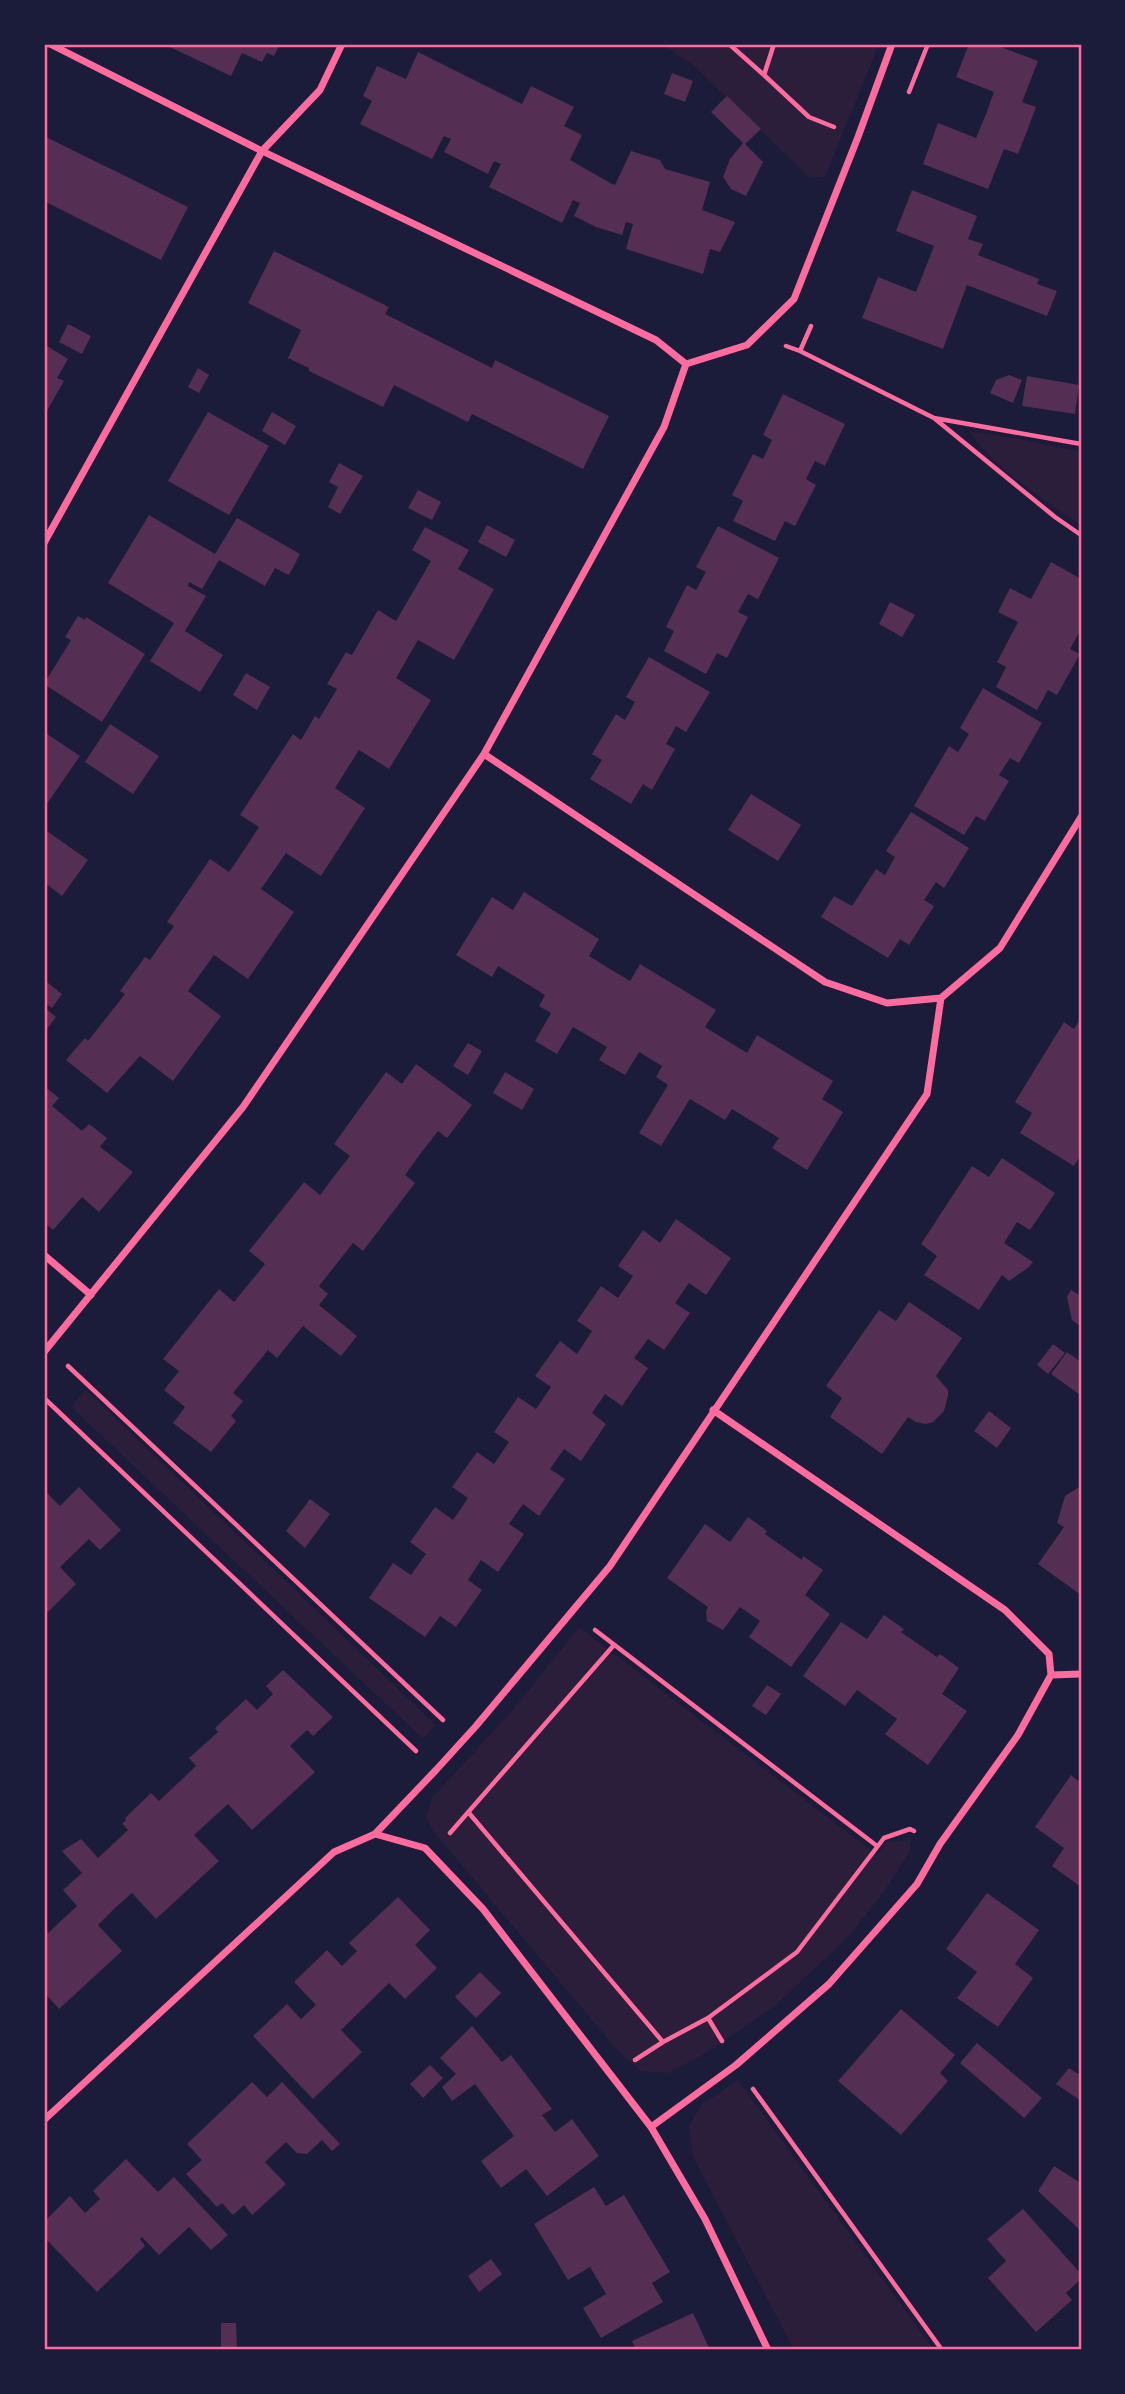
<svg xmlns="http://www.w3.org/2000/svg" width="1125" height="2394" font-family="'Space Grotesk',sans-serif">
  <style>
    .green { fill: #2a1e3b }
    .building { fill: #542f53 }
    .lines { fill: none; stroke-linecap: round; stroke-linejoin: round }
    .path { stroke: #ff6b9d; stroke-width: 4.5 }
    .minor { stroke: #ff6b9d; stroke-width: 7 }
    .neatline { fill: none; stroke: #ff6b9d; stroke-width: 2.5 }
  </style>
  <rect width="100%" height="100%" fill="#1b1b3a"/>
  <path class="green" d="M662,44H879L825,177L810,178L694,66Z
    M969,431L1020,439L1081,452V526C1042,497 997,471 969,431Z
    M86,1390L436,1725L423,1739L71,1407Z
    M579,1627L877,1855L886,1842L906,1841L910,1836V1852L883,1893L851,1934L775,2006L703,2055L668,2073L641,2071L618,2051L433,1831L426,1817L432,1798L511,1712Z
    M738,2080L934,2350H794L693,2157L689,2126L701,2105Z"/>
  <path class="building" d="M171,44H280L274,56L267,53L262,62L242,53L231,76L170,47Z
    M969,44H993L1038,61L1022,102L1036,107L1027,131L1018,154L1004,149L988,189L923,164L938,123L976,138L986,114L994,92L956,77Z
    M418,52L522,104L531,86L574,107L564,126L582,135L570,160L612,184L615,185L631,151L660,160L665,169L710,182L702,210L735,222L720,252L710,249L703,274L626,249L633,224L626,222L622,235L596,227L574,216L580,203L573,200L562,223L489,187L501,164L494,161L488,174L444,152L451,139L444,136L432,159L360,124L372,101L363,96L377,66L406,79Z
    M672,73L693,81L685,102L664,94Z
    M727,96L761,129L745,144L763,162L746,196L731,189L723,177L730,159L743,143L711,112Z
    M44,136L188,207L161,260L44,201Z
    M912,190L977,216L968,239L983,244L978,255L1039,279L1037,284L1057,291L1047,316L967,285L943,349L862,318L878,277L916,292L934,246L896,231Z
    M274,251L389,307L385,314L492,368L495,360L609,416L583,469L472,414L468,422L394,385L383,407L309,371V368L288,358L301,330L248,303Z
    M68,324L91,336L82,354L59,342Z
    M44,344L68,359L57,378L64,381L44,416Z
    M198,368L209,375L199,393L188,387Z
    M1009,375L1022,380L1013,403L990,393L996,380Z
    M1027,376L1079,385L1075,414L1022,406Z
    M783,394L845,424L825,466L815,461L806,479L816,485L795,526L785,521L775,541L733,521L743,501L732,495L753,454L763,459L772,440L763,435Z
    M208,412L269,446L229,515L168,481Z
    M272,412L296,426L285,445L262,431Z
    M339,463L363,476L340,514L328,507L338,487L329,482Z
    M418,490L441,502L432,520L408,508Z
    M149,515L215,554L237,518L300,554L289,575L275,568L265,586L219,560L202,589L189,582L188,586L206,596L185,631L223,655L200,692L150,661L174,623L108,583Z
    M487,525L515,540L506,557L478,542Z
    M718,526L779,558L758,599L748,594L738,612L748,617L727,658L717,653L706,674L664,651L674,631L666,627L687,585L696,590L706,572L696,567Z
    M425,527L469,550L458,569L494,589L474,625L454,660L418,640L396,678L431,700L389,769L359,750L335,788L365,808L321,876L286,853L261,889L294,912L248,979L214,955L188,991L221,1016L173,1081L140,1056L107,1093L66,1060L85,1038L88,1041L125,994L120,991L145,957L150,960L161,944L174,926L167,922L210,859L229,872L244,850L259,827L240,815L293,734L301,740L315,716L319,719L337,689L327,684L346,652L352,655L378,610L396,621L431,561L412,550Z
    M1051,562L1081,579V632L1080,631L1070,649L1080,654L1057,695L1048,690L1037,710L996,687L1006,667L997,662L1018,622L998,612L1010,588L1031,599Z
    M890,602L915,615L902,637L879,624Z
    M78,616L85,620L86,617L145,654L102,722L44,684L71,640L65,637Z
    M649,657L710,692L686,732L676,726L666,744L675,749L652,790L643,784L631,804L590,779L602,760L592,754L616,714L625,720L635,702L626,697Z
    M246,673L270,687L257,710L233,695Z
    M983,688L1042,723L1019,763L1010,758L999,775L1009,781L985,821L976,816L964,835L914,806L949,746L958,752L969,734L960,728Z
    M110,724L159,756L133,794L85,762Z
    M44,732L80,756L44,808Z
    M751,794L801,825L778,861L728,830Z
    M911,812L969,848L944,888L936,882L924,900L934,906L909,945L900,939L888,958L821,917L834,896L852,906L876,869L885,875L895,857L886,851Z
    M44,829L88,860L62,896L44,882Z
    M524,892L599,939L589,956L610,969L630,981L640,964L716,1010L705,1027L747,1053L757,1035L833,1081L822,1099L843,1112L807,1170L772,1148L779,1138L732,1109L725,1120L690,1099L661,1146L639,1133L668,1085L656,1077L662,1066L639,1052L625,1075L599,1060L607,1047L573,1027L557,1054L535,1041L551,1013L539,1006L545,995L498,966L492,977L456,955L492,897L513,910Z
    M44,980L62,994L52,1008L44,1002Z
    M44,1007L56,1017L44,1033Z
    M1081,1018V1154L1074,1166L1020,1133L1032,1113L1015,1102L1064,1022L1074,1029Z
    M468,1043L482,1051L468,1075L453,1066Z
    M416,1064L472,1105L447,1138L438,1131L421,1153L405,1175L415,1183L363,1251L353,1243L319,1286L328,1294L319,1305L357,1336L341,1356L303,1326L277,1358L268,1350L233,1393L243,1401L231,1416L236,1421L211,1452L173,1423L185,1407L164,1390L179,1371L163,1359L219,1289L234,1302L265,1264L249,1251L304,1182L320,1195L335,1175L350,1156L334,1144L386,1072L402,1084Z
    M505,1072L534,1089L522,1110L493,1093Z
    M44,1086L59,1098L52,1106L82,1131L89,1124L107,1138L100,1147L133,1172L99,1212L82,1197L53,1230L44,1222Z
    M1002,1158L1055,1193L1030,1230L1017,1222L1004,1243L1033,1262L1029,1267L1009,1281L1002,1275L979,1310L924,1275L937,1256L921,1244L972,1166L989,1177Z
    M676,1219L731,1258L706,1295L689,1283L675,1303L690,1313L664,1350L648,1339L634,1358L648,1368L622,1406L605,1394L592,1413L606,1424L581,1461L564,1449L550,1469L565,1479L539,1516L523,1504L509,1524L524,1534L498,1572L481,1560L468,1580L482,1590L456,1627L440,1616L425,1637L369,1598L393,1563L411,1575L426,1554L410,1542L435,1507L453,1520L468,1498L452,1487L477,1452L494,1464L509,1442L494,1432L518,1397L536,1409L551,1387L535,1376L560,1341L577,1354L592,1331L577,1321L601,1286L618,1298L633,1276L618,1266L643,1230L660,1243Z
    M1071,1290L1081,1296L1079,1325L1072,1320L1067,1297Z
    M909,1302L962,1338L936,1376L948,1390V1396L944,1411L933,1422L926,1424L916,1422L908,1417L882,1454L830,1417L842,1398L826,1386L879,1310L896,1321Z
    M1053,1344L1065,1353L1048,1374L1037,1365Z
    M1067,1352L1081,1362V1391L1079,1394L1051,1374Z
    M989,1411L1011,1428L997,1448L974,1431Z
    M1081,1486V1595L1038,1564L1064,1527L1057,1523L1065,1496Z
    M79,1487L121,1530L100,1550L89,1539L60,1567L76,1584L48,1612L44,1608V1494L46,1492L60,1506Z
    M310,1499L330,1514L305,1548L286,1531Z
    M748,1517L767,1531L765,1534L802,1560L803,1556L823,1570L805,1595L830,1614L791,1667L749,1637L760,1621L740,1607L723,1630L707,1621L706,1611L708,1607L667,1578L705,1524L730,1542Z
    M884,1615L904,1629L901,1632L937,1657L940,1654L959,1668L942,1694L967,1711L928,1765L885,1734L897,1719L857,1690L845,1706L803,1676L841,1622L867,1639Z
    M283,1670L333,1717L313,1736L307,1730L290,1746L315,1772L252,1830L228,1804L194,1835L219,1861L156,1919L132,1893L114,1909L98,1925L122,1951L59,2009L44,1992V1928L48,1933L77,1906L63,1890L82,1873L62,1851L81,1839L98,1858L128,1830L122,1823L126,1821L125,1818L151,1793L159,1801L196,1766L189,1758L218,1732L215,1728L246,1699L257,1710L273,1694L266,1686Z
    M767,1685L781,1694L766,1715L752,1706Z
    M1071,1775L1081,1783V1887L1052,1866L1064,1848L1035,1827Z
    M987,1893L1039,1930L1015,1964L1033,1978L998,2027L957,1998L977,1972L946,1949Z
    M398,1897L430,1930L415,1945L437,1968L405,1999L389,1983L341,2030L362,2052L313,2099L253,2036L287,2004L301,2019L316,2005L294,1982L327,1950L342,1966L357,1951L349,1943Z
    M480,1972L501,1993L476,2018L455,1997Z
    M901,2009L955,2055L940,2073L948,2081L901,2135L838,2081Z
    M472,2026L502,2062L511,2055L552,2109L542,2115L555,2132L572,2119L599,2156L547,2196L526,2169L501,2188L481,2161L514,2136L475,2084L452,2101L442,2087L456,2074L440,2058Z
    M977,2043L1042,2098L1024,2118L960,2063Z
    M430,2065L443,2078L423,2098L410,2084Z
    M1069,2068L1081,2076V2101L1056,2084Z
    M252,2082L267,2097L282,2082L340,2144L332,2151L322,2140L307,2154L297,2153L286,2142L265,2162L286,2184L252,2215L244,2205L233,2215L222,2203L217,2207L186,2174L202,2160L187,2144Z
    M126,2159L158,2192L174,2177L228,2235L211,2250L189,2227L159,2255L142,2237L140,2239L145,2246L97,2292L44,2237V2222L70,2196L85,2213L100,2199L93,2191Z
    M1054,2166L1079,2182L1081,2179V2231L1038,2191Z
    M594,2187L606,2206L624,2195L670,2272L652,2283L663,2302L601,2338L583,2308L606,2294L590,2267L568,2280L534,2224Z
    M1023,2209L1081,2274V2279L1066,2293L1072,2300L1036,2332L988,2278L1006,2261L987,2239Z
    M491,2259L502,2274L479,2292L468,2276Z
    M693,2313L710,2350H636L632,2341Z
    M221,2323H236L237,2350H221Z"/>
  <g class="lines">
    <path class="path" d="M729,44L764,75
      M774,44L764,75L809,117L834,127
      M909,92L928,44
      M786,346L800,351L934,418L1081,444
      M800,351L811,326
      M934,418L1055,517L1081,535
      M68,1366L443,1720
      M44,1398L416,1751
      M595,1630L877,1846
      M469,1813L663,2042L708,2018L722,2041
      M450,1833L614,1645
      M708,2018L797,1952L884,1838L910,1829L914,1831
      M635,2060L663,2042
      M753,2089L942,2350"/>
    <path class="minor" d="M50,44L262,151L656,340L686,364
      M686,364L747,345L794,299L858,137L892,44
      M44,543L262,151L320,90L342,44
      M484,754L825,982L887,1003L941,998L1000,948L1081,817
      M44,1255L91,1295
      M44,1352L243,1107L484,754L664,427L686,364
      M713,1410L1005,1610L1049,1654L1051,1675
      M375,1834L425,1848L483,1909L651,2127L705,2219L768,2350
      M44,2120L334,1852L375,1834L436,1770L476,1726L610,1566L927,1094L941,998
      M651,2127L736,2065L829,1984L917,1884L940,1844L1018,1735L1051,1675L1081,1674"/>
  </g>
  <rect width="1125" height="2394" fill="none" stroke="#1b1b3a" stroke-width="91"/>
  <rect x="46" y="46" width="1034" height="2302" class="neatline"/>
</svg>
